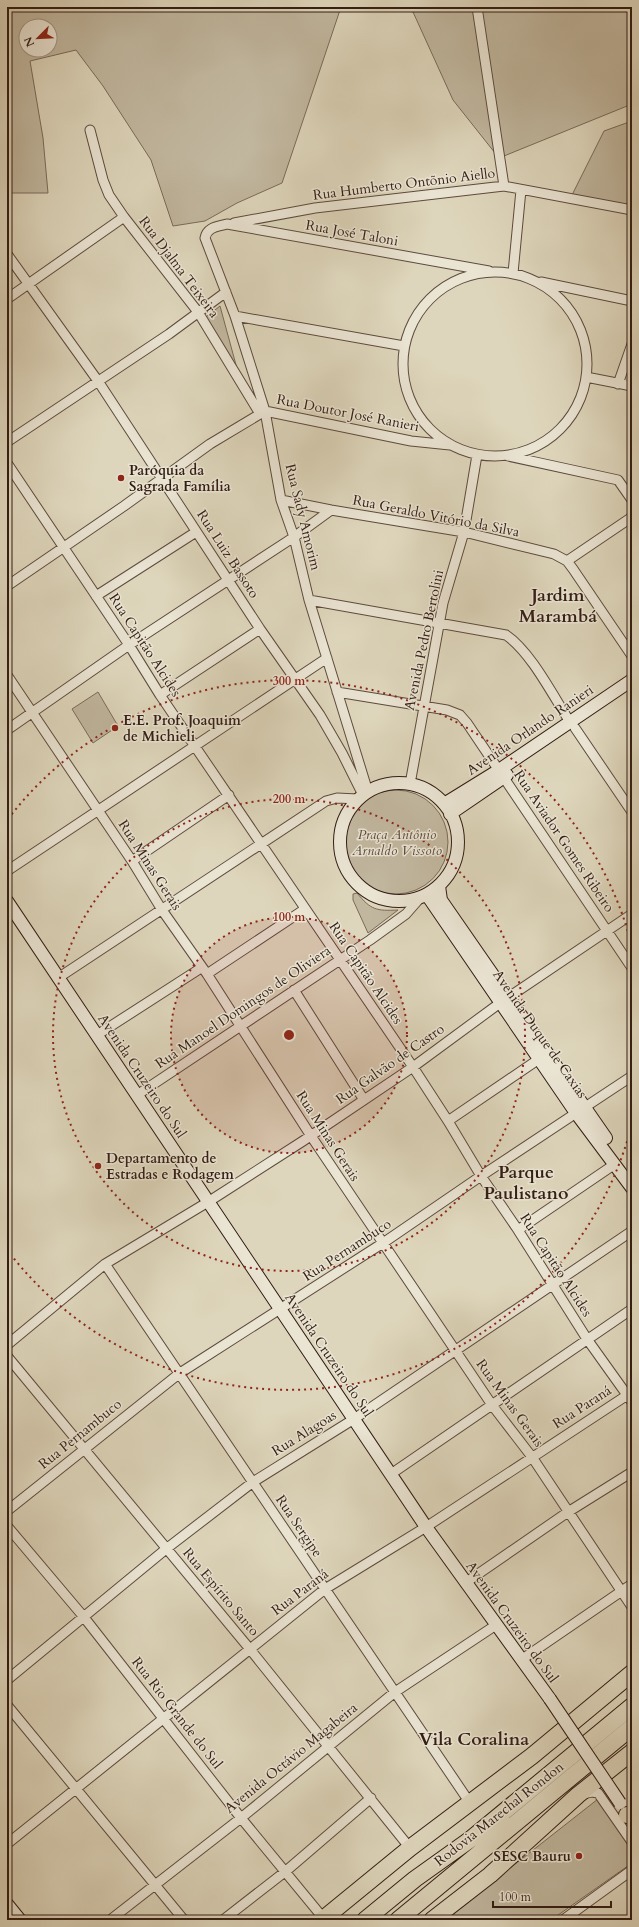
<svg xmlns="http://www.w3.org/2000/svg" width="639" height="1927" font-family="Cardo,serif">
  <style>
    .green { fill: #c1b79f; stroke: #7a6a5a; fill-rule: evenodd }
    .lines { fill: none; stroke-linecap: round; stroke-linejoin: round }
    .street-casing { stroke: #5d4b3e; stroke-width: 11 }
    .secondary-casing { stroke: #321d14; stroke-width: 14 }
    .highway-casing { stroke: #321d14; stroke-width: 18 }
    .street { stroke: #eae4d3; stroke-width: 9 }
    .secondary { stroke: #eae4d3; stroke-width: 12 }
    .highway { stroke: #ded6bc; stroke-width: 16 }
    .secondary-bridge-casing { stroke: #321d14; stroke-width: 14; stroke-linecap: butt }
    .secondary-bridge { stroke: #eae4d3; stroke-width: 12 }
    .ring { fill: none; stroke: #8f2418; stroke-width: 2; stroke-dasharray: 2 4 }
    .poi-dot { fill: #8f2418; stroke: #eae4d3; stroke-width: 1.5 }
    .labels { text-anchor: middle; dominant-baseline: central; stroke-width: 3; stroke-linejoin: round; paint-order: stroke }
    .street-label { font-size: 14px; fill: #321d14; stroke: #eae4d3 }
    .poi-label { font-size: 14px; font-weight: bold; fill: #321d14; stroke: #eae4d3; text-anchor: start }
    .park-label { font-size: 14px; font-style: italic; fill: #5d4b3e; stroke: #eae4d3 }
    .district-label { font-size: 18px; font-weight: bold; fill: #321d14; stroke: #eae4d3 }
    .centre { fill: #8f2418; stroke: #eae4d3; stroke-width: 2 }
    .ring-label { font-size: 12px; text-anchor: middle; font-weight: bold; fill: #8f2418; stroke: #eae4d3; stroke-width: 3; stroke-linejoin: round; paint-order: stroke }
  </style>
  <rect width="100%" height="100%" fill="#ded6bc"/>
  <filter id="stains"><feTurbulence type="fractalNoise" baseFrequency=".005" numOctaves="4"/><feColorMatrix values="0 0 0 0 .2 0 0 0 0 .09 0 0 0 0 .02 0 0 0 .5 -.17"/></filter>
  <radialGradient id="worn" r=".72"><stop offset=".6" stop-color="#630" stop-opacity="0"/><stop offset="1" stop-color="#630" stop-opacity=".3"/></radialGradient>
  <path class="green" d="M7,7H341L282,183L237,203L205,221L173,226L151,160L103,86L76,50L30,61L43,138L48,193H7ZM26,26H50V50H26Z
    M404,7H632V104L499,158L453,100L413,12Z
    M632,121V208L570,199L604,131Z
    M220,306L242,387L201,321Z
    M98,692L118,726L93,743L72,709Z
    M344 842a52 52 0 1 1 104 0a52 52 0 1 1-104 0Z
    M357,893C371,910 376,911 398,910L368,933L353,900V894Z
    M598,1799L632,1849V1863L551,1920H444Z"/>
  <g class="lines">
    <g class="street-casing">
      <path id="street" d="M477,7L504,186
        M90,130L103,180L109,195L124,217L198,312L260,414
        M234,223L315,208L504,186L632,210
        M7,254L98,381L260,629L320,715L342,753L363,795
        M403 364a92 92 0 1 1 184 0a92 92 0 1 1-184 0Z
        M513,273L521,190
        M541,282L632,301
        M7,299L124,217
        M235,316L404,346
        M586,377L632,386
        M618,384L632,344
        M7,442L169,334L226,292
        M508,456L618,480L632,500
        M7,463L129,645L160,695L413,1067L448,1121L481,1176L518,1230L587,1339L632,1402
        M281,500L331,510L464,532L554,554L567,561L573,569L632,656
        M567,561L632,517
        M7,586L124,506L210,444L265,411L411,441L450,445
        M96,596L196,532
        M309,600L506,635C531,652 553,696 570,722
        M7,675L132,861L162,910L207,974L311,1136L383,1243L492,1405L532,1457L632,1607
        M337,692L447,710L460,715L467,723L632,968
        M160,695L260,629
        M575,728L632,812
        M7,730L129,645L294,537L331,510
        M410,784L443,603L464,532L477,455
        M368,792L309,600L294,537L281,500L265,411L235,316L205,238C207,227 217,227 227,224L489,271
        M132,861L229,795
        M7,871L327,658
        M207,974L305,909
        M58,978L326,801L337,798L358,799
        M294,990L364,1100
        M97,1035L201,968
        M137,1095L370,940L406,914L420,898
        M448,1121L539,1059
        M518,1230L615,1164
        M105,1264L470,1803
        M7,1345L105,1264L208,1202L303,1141L413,1067L500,1003L632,914
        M7,1356L249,1648L410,1848
        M391,1474L632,1309
        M7,1511L180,1373L383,1243L481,1176L632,1076
        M7,1526L83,1616L241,1818L324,1919
        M465,1583L568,1512L632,1472
        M521,1660L632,1584
        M7,1680L166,1549L253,1482L354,1419L632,1231
        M7,1705L184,1920
        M583,1794L592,1792L598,1793L632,1842
        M7,1844L325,1589L426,1527L632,1392
        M110,1920L241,1818L395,1692L496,1625
        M223,1920L286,1871L371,1798
        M563,1920L632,1870"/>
    </g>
    <g class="secondary-casing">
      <path id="secondary" d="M340 842a59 59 0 1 1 118 0a59 59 0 1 1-118 0Z
        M444,804L499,770L632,680
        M450,814L507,775
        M439,886L441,900L606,1138
        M427,895L576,1113L632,1188
        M7,901L426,1527L550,1699
        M7,1904L20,1920"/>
    </g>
    <g class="highway-casing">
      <path id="highway" d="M627,1815H632
        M322,1920L410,1848L532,1756L632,1673
        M365,1920L415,1879L471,1839L632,1706
        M398,1920L632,1727
        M432,1920L490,1875L578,1795L632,1752"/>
    </g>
    <use href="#street" class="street"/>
    <use href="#secondary" class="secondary"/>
    <use href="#highway" class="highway"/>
    <g class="secondary-bridge-casing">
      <path id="secondary-bridge" d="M550,1699L620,1803"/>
    </g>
    <use href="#secondary-bridge" class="secondary-bridge"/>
  </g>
  <circle cx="289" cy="1035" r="118" fill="#8f2418" fill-opacity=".12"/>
  <g class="ring">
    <circle cx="289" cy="1035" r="118"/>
    <circle cx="289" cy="1035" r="236"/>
    <path d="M632 1124A354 354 0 0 1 8 1251M8 819A354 354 0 0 1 632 946"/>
  </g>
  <g class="poi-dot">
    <circle cx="121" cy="478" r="4"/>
    <circle cx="115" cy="728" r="4"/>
    <circle cx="98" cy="1166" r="4"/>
    <circle cx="579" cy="1856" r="4"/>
  </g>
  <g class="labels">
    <g class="street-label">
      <text transform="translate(404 184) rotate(-7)">Rua Humberto Ontõnio Aiello</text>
      <text transform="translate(352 233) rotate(10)">Rua José Taloni</text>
      <text transform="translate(179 267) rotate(53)">Rua Djalma Teixeira</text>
      <text transform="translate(348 413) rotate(11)">Rua Doutor José Ranieri</text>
      <text transform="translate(436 516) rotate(11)">Rua Geraldo Vitório da Silva</text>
      <text transform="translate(303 517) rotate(76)">Rua Sady Amorim</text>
      <text transform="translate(228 554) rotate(57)">Rua Luiz Bassoto</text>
      <text transform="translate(424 640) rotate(-78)">Avenida Pedro Bertolini</text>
      <text transform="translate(145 645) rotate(57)">Rua Capitão Alcides</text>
      <text transform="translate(530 730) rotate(-34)">Avenida Orlando Ranieri</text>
      <text transform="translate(564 841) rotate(56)">Rua Aviador Gomes Ribeiro</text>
      <text transform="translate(150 865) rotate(57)">Rua Minas Gerais</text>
      <text transform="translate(366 973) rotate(56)">Rua Capitão Alcides</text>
      <text transform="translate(243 1007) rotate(-34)">Rua Manoel Domingos de Oliviera</text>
      <text transform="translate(540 1034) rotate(55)">Avenida Duque de Caxias</text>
      <text transform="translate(390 1064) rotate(-35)">Rua Galvão de Castro</text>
      <text transform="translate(142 1076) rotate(56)">Avenida Cruzeiro do Sul</text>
      <text transform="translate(328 1136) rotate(57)">Rua Minas Gerais</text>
      <text transform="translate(347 1250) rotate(-33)">Rua Pernambuco</text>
      <text transform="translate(556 1265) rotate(57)">Rua Capitão Alcides</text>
      <text transform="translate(329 1355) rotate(56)">Avenida Cruzeiro do Sul</text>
      <text transform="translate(510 1403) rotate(54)">Rua Minas Gerais</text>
      <text transform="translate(582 1407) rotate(-33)">Rua Paraná</text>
      <text transform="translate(304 1433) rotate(-32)">Rua Alagoas</text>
      <text transform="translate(80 1434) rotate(-39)">Rua Pernambuco</text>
      <text transform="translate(299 1526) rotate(56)">Rua Sergipe</text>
      <text transform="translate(221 1592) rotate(50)">Rua Espírito Santo</text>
      <text transform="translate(300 1592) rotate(-37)">Rua Paraná</text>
      <text transform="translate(512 1622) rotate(54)">Avenida Cruzeiro do Sul</text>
      <text transform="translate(177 1713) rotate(52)">Rua Rio Grande do Sul</text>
      <text transform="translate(291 1758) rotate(-39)">Avenida Octávio Magabeira</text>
      <text transform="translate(499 1814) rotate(-38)">Rodovia Marechal Rondon</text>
    </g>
    <g class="poi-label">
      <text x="129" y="470">Paróquia da<tspan x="129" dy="16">Sagrada Família</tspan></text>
      <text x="123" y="720">E.E. Prof. Joaquim<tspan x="123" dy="16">de Michieli</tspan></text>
      <text x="106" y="1158">Departamento de<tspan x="106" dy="16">Estradas e Rodagem</tspan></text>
      <text x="571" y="1856" text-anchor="end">SESC Bauru</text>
    </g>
    <g class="park-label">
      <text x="397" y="834">Praça Antônio<tspan x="397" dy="16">Arnaldo Vissoto</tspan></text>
    </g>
    <g class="district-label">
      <text x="558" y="595">Jardim<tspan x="558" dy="21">Marambá</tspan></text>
      <text x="526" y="1172">Parque<tspan x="526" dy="21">Paulistano</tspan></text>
      <text x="474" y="1739">Vila Coralina</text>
    </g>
  </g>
  <circle cx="289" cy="1035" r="6" class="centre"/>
  <g class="ring-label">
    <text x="289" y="685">300 m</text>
    <text x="289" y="803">200 m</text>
    <text x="289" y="921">100 m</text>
  </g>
  <rect width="639" height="1927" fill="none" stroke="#ded6bc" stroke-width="24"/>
  <rect x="8" y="8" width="623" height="1911" fill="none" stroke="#321d14" stroke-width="2"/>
  <rect x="12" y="12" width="615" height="1903" fill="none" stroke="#321d14"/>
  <g transform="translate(38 38) rotate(246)"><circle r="19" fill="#eae4d3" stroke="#a09487"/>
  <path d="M0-3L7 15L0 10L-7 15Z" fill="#8f2418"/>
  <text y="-6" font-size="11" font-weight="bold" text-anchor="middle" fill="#321d14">N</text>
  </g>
  <path d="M493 1901v6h118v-6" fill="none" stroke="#321d14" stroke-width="2"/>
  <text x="499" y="1901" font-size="12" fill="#321d14" stroke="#eae4d3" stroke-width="3" paint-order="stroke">100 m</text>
  <rect width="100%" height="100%" filter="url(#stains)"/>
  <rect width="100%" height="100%" fill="url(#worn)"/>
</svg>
